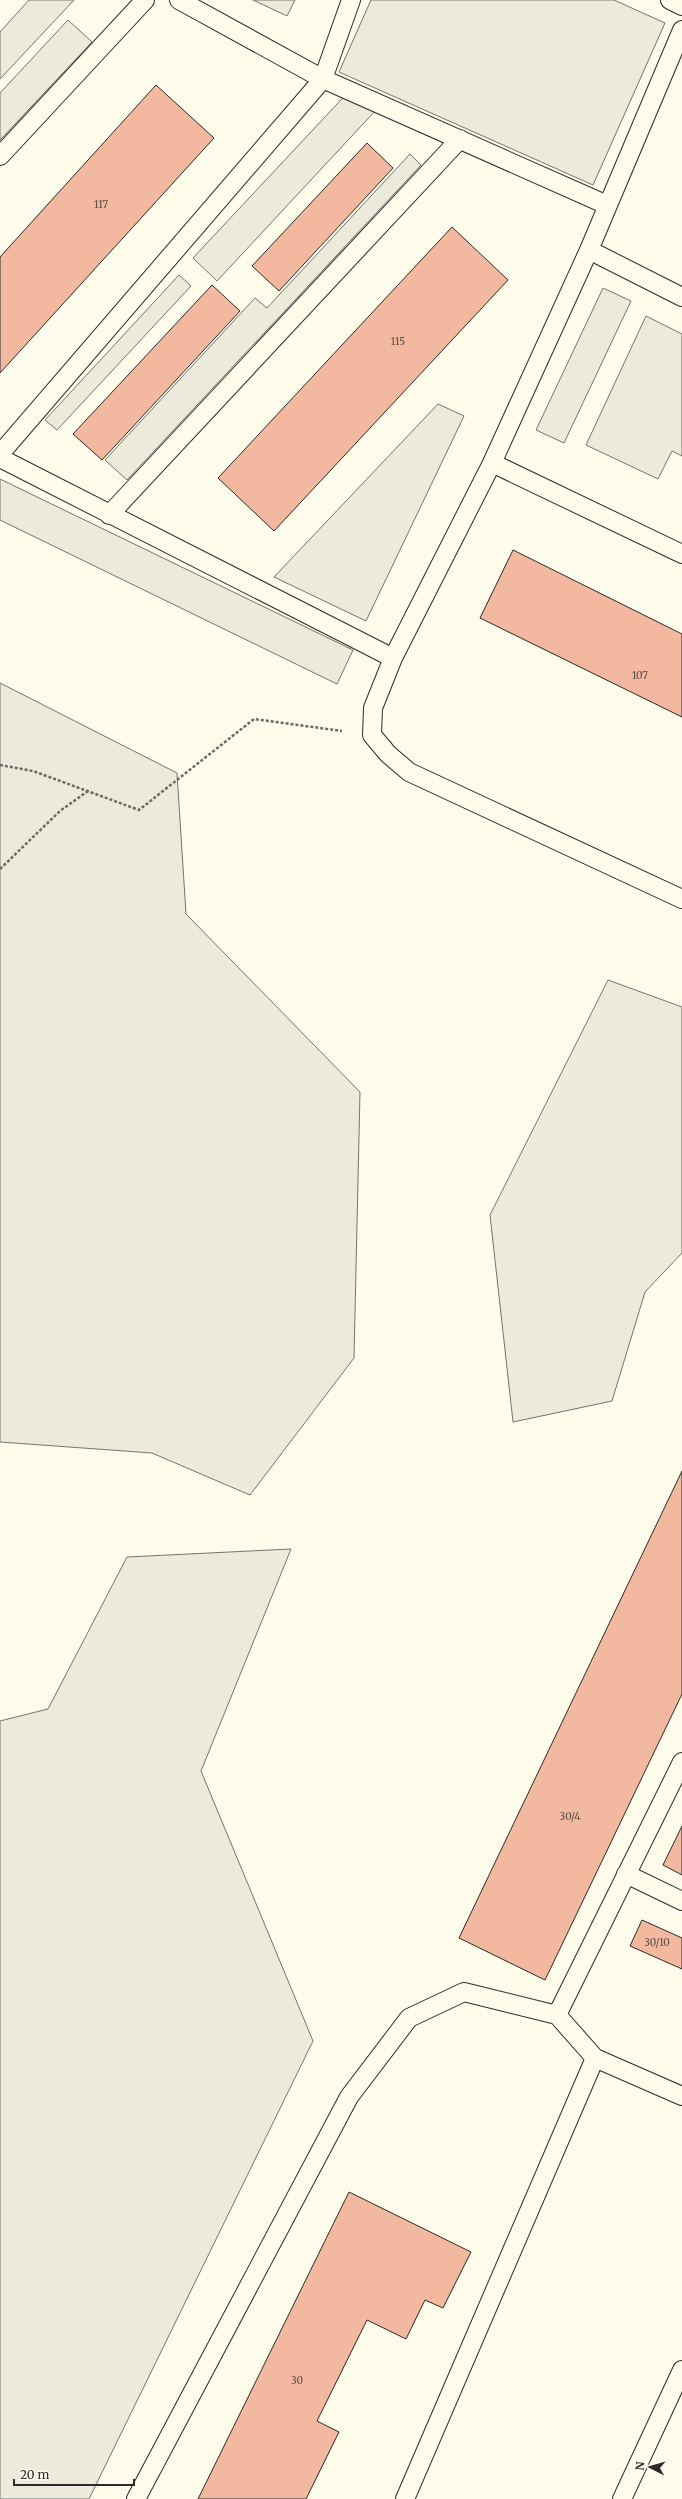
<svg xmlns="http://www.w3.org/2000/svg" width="682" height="2499" font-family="Merriweather,serif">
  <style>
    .green { fill: #ecebdb; stroke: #74746e }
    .parking { fill: #eceadb; stroke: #74746e }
    .building { fill: #f2b8a0; stroke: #2b2b2b }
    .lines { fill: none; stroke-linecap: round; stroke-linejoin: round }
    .service-casing { stroke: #2b2b2b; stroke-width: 20 }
    .path { stroke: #6a6964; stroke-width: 2.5; stroke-dasharray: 3 2; stroke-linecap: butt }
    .service { stroke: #fdfbea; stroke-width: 18 }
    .labels { text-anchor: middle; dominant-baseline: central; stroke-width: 3; stroke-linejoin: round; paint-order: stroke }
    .number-label { font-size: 10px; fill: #5d4e48 }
  </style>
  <rect width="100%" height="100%" fill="#fdfbea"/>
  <path class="green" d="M646,316L682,334V456L672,451L658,479L586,445Z
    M0,683L177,773L186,914L360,1092L354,1358L250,1495L152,1453L0,1442Z
    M608,980L682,1007V1253L645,1292L612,1401L513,1422L490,1215Z
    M291,1549L201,1771L313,2041L89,2499H0V1721L48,1709L127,1557Z"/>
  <path class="parking" d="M29,0H74L0,79V32Z
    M253,0H295L287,16Z
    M371,0H614L665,23L593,185L339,72Z
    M68,20L92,42L0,140V93Z
    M353,87L376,110L217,281L193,258Z
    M410,154L421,165L127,480L105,460L255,298L267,308Z
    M179,275L191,286L57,430L45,420Z
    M603,288L631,301L564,443L536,430Z
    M438,404L464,416L366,621L274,577Z
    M0,479L353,650L337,684L0,520Z"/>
  <path class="building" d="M156,85L214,138L0,373V257Z
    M367,143L393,168L279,291L252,266Z
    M452,227L508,280L274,531L218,478Z
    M212,285L240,311L102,460L73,434Z
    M513,550L682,634V717L480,618Z
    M682,1471V1694L545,1980L459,1938Z
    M682,1826V1875L663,1865Z
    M642,1920L682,1938V1969L630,1946Z
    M349,2192L471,2252L443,2308L425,2300L406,2339L367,2320L317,2421L339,2432L306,2499H198Z"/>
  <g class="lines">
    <g class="service-casing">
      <path id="service" d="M179,0L323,79L607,205
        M670,0L682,6
        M682,30L589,250L492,463L393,658L373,708L372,735L388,754L409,772L682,899
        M0,156L145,0
        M589,250L682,297
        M0,454L323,79L351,0
        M0,458L393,658
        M492,463L682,554
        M109,515L460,139
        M626,1874L682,1901
        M557,2015L682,1762
        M136,2499L349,2097L409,2018L464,1992L557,2015L595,2058L682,2096
        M405,2499L595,2058
        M622,2499L682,2370"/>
    </g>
    <path class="path" d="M0,765L33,771L139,810L254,719L342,731
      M0,869L60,811L88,791"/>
    <use href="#service" class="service"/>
  </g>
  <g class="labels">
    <g class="number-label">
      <text x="101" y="204">117</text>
      <text x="398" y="341">115</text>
      <text x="640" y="675">107</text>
      <text x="570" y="1816">30/4</text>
      <text x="657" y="1942">30/10</text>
      <text x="297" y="2380">30</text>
    </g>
  </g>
  <g transform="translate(650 2467) rotate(276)" stroke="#fdfbea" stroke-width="3" paint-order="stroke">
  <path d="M0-3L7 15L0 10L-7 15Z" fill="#2b2b2b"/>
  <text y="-6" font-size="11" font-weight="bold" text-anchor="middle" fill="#2b2b2b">N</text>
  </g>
  <path d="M14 2479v6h120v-6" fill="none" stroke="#2b2b2b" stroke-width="2"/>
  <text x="20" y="2479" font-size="12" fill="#2b2b2b" stroke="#fdfbea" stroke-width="3" paint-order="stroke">20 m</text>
</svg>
